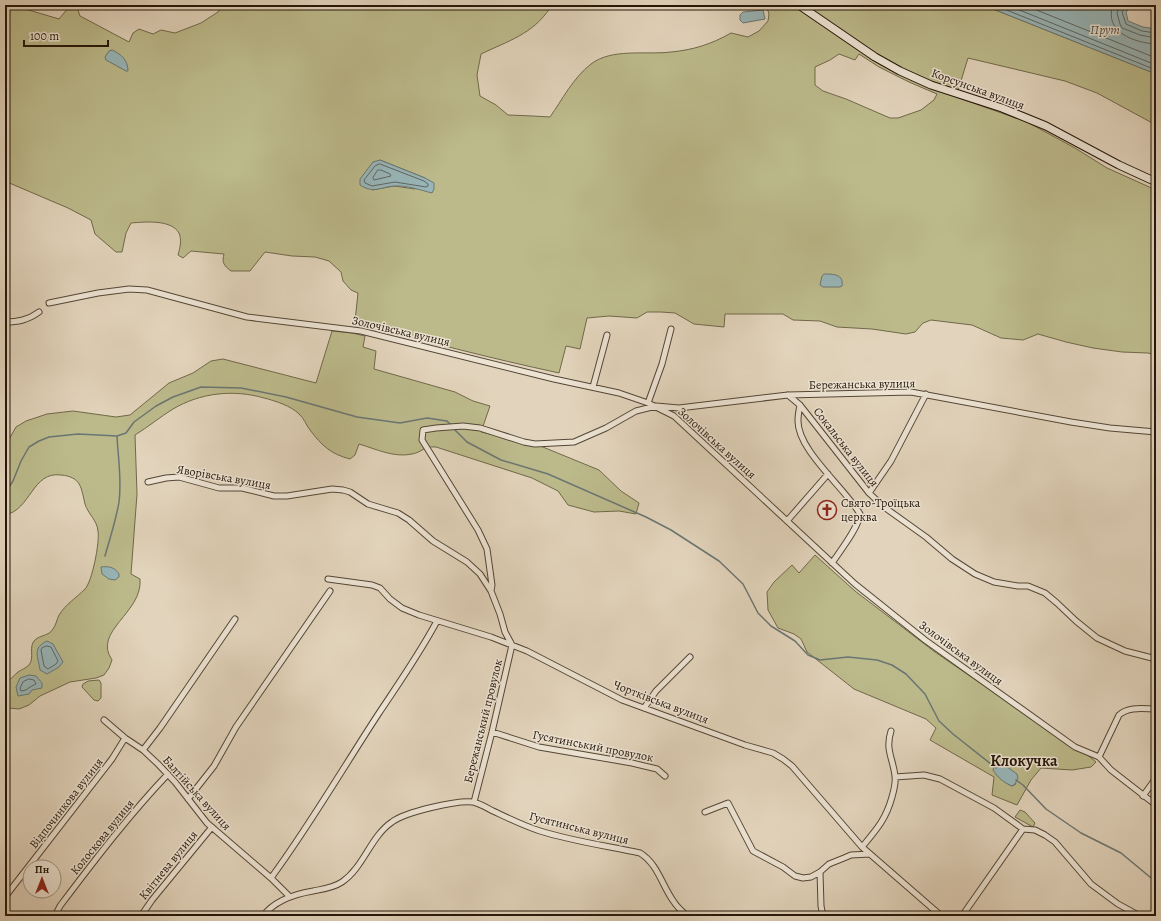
<svg xmlns="http://www.w3.org/2000/svg" width="1161" height="921" font-family="Alegreya,serif">
  <style>
    .green { fill: #bcba8b; stroke: #70684a; fill-rule: evenodd }
    .water { fill: #98b6b9; stroke: #6a7673 }
    .lines { fill: none; stroke-linecap: round; stroke-linejoin: round }
    .shore { stroke: #5e6661; stroke-width: 1 }
    .stream { stroke: #6a7673; stroke-width: 1.5 }
    .minor-casing { stroke: #544636; stroke-width: 7 }
    .secondary-casing { stroke: #251609; stroke-width: 9 }
    .minor { stroke: #ece3d3; stroke-width: 5 }
    .secondary { stroke: #ece3d3; stroke-width: 7 }
    .labels { text-anchor: middle; dominant-baseline: central; stroke-width: 3; stroke-linejoin: round; paint-order: stroke }
    .street-label { font-size: 12px; fill: #251609; stroke: #ece3d3 }
    .poi-label { font-size: 12px; fill: #251609; stroke: #ece3d3; text-anchor: start }
    .water-label { font-size: 13px; font-style: italic; fill: #4d4e47; stroke: #ece3d3 }
    .district-label { font-size: 16px; font-weight: bold; fill: #251609; stroke: #ece3d3 }
  </style>
  <rect width="100%" height="100%" fill="#e2d4bc"/>
  <filter id="stains"><feTurbulence type="fractalNoise" baseFrequency=".005" numOctaves="4"/><feColorMatrix values="0 0 0 0 .2 0 0 0 0 .09 0 0 0 0 .02 0 0 0 .5 -.17"/></filter>
  <radialGradient id="worn" r=".72"><stop offset=".6" stop-color="#630" stop-opacity="0"/><stop offset="1" stop-color="#630" stop-opacity=".3"/></radialGradient>
  <path class="green" d="M5,5H12L59,19L69,7H77L80,16L129,42L133,33L139,29L153,34L161,30L175,33L201,23L218,12L223,5H550V8C533,34 508,41 481,54L477,75L480,96L496,105L508,115L533,116L550,117C562,100 573,78 591,64C612,48 645,55 671,52C693,50 712,44 731,33L748,37L759,31L768,21L769,14L767,8L759,5H983L1156,74V125L1097,93L1065,81L968,58L956,97L1027,122L1075,148L1107,168L1156,190V355L1148,353L1122,352L1093,348L1066,342L1038,334L1023,340L1001,338L972,325L931,320L923,323L915,332L906,334L872,329L837,327L820,321L793,320L783,314H725L724,327L694,324L675,313L661,312H647L637,318L609,316L587,318L580,349L566,346L559,373C490,358 422,341 355,321L358,293L351,290L343,281L341,272L329,261L315,257L292,256L265,252L250,271H231C223,265 222,262 224,254L191,251L183,258L178,255C180,248 182,240 179,233C171,219 144,222 131,223L126,233L122,252H116L95,234L91,220L68,208L7,182L5,185ZM839,54L855,60L859,54L879,67L909,82L937,94L934,100L921,110L898,118H890L846,99L823,91L815,85V67L830,60ZM380,160L425,178L415,189L394,186L372,190Z
    M332,331L352,333L365,336L363,347L376,351L374,369L455,392L473,401L490,406L481,432L538,445L599,470L621,491L639,503L636,514L619,511L594,512L568,505L558,491L532,478L436,447C423,446 423,452 412,454C394,458 376,449 359,444L355,455L350,459C331,454 322,446 310,430C306,425 304,418 299,414C291,406 276,401 264,398C233,389 200,393 173,409C160,417 148,427 135,435L137,494L131,574L140,579C143,613 92,631 112,660L109,668L104,675L96,678L70,682L40,696L29,705L19,709L9,708L5,705V684C9,680 14,676 18,672C21,670 26,668 29,665C35,658 28,646 35,640C40,635 49,636 53,629C56,625 57,619 59,615C66,604 76,598 85,589C92,582 100,542 98,531C97,520 88,514 85,504C81,487 81,477 61,475C32,471 31,510 5,515V451L8,441L16,427L26,421L47,414L73,411L116,417L130,415L169,383L193,373L211,361L223,359L316,383Z
    M815,555L855,591L935,652L996,694L1013,702L1078,747L1096,762L1091,767L1072,770L1041,768L1031,780L1017,805L992,795L994,777L930,740L936,728L926,719L854,689L807,652L801,639L794,634L778,628L768,610L767,592L774,582L792,565L799,573ZM997,765L1006,766L1016,784L1012,786L1008,784Z
    M99,680L101,683V698L98,701L94,700L82,687L83,684L88,681Z
    M1020,810L1025,812L1035,823L1033,827L1015,817Z"/>
  <path class="water" d="M983,5H1137L1131,7L1126,12L1128,21L1143,27L1156,29V74Z
    M763,10L765,19L743,23L740,20V15L743,12Z
    M112,50C121,54 128,60 128,71H126L106,60L105,57L109,51Z
    M380,160L425,178L434,183V189L432,193C420,190 406,185 394,186C380,187 374,194 360,185V179L373,162Z
    M824,274C833,274 844,274 842,286L840,287H823L820,285L822,276Z
    M101,567C108,566 115,567 119,574V577L115,580L109,579L102,574Z
    M47,641L53,644L63,662L59,667L47,674L40,670C38,656 32,648 47,641Z
    M29,675L36,676L42,683V688L32,690L29,694L18,696L16,687L20,678Z
    M998,764L1006,766L1017,774L1018,778L1015,784L1012,786C1004,783 997,777 993,770L994,767Z"/>
  <g class="lines">
    <path class="shore" d="M994,5L1156,70
      M1007,5L1156,65
      M1024,5L1156,58
      M1113,5C1103,32 1135,43 1156,44
      M1120,5L1117,13L1120,24L1122,28L1140,35L1156,38
      M1127,5L1122,12L1126,24L1142,31L1156,33
      M380,164L424,181L428,184V186L426,187L395,182L372,186L365,183L364,180L375,166Z
      M378,170H381L390,174L391,176L374,180L373,178Z
      M47,646L51,647L58,661L56,664L48,669L44,666L41,650L42,648Z
      M29,679L34,680L36,684L30,687L26,690L21,691L20,688L23,682Z"/>
    <path class="stream" d="M453,428L467,442L501,460L548,474L646,517L671,530L719,561L743,584L758,613L771,626L795,641L808,655L820,660L848,657L877,660L892,665L906,674L925,694L939,721L953,734L996,768
      M5,493L13,481L21,461L29,447L39,441L49,437L78,434L117,436L126,433L134,422L156,406L173,397L201,387L241,388L286,397L357,417L400,423L427,418L447,421L451,425
      M105,556C110,538 116,520 119,502C122,480 118,458 117,436
      M1016,780L1023,785L1046,809L1081,833L1121,853L1156,882"/>
    <g class="minor-casing">
      <path id="minor" d="M49,303L98,293L129,289L147,290L247,317L361,331L554,379L619,393L648,403L674,416L855,584L925,640L1075,747L1099,757L1111,770L1156,805
        M5,322C18,322 28,320 39,312
        M593,387L607,335
        M788,395L800,405L869,493L884,507L926,537L952,559L975,574L994,582L1018,586H1028L1045,593L1057,603L1076,621L1097,638L1125,651L1156,659
        M648,403L662,364L671,329
        M800,405C799,410 798,415 798,420C797,450 845,488 860,514C859,527 840,551 832,563
        M148,482L166,478L179,477L219,488H242L274,496H287L332,489L343,490L350,492L368,504L398,513L409,520L433,541L467,562L480,574L491,591L500,614L505,632L512,645L492,732L474,802
        M869,493L891,461L926,394
        M787,521L828,474
        M328,579L372,585L380,588L390,599L402,608L419,615L491,637L527,651L622,700L745,745L773,753L783,759L792,766L862,847L939,914L944,916
        M491,591L492,585L487,549L478,530L422,440L423,430L436,428L463,426L480,428L524,442L535,444L574,442L606,428L636,411L656,406L679,408L788,395L911,392L1071,422L1110,428L1156,432
        M644,708L656,691L690,657
        M104,720L125,738L143,750L158,764L175,782L207,823L271,878L290,897
        M492,732L539,747L632,763L657,769L665,776
        M143,750L160,728L235,619
        M1099,757L1119,715C1129,706 1144,709 1156,709
        M895,777L924,775L940,779L994,808L1023,829L1035,830L1045,835L1055,842L1091,884L1118,904L1140,916
        M1143,796L1156,778
        M188,799L214,766L236,727L330,591
        M705,812L728,803L753,851L783,867L795,876L803,878L811,877L820,872L829,864L844,858L851,855L870,854
        M862,847C877,829 886,819 892,797C894,790 896,783 895,776C893,758 885,750 891,731
        M820,872L821,906L823,916
        M271,878C310,825 343,768 379,713C399,683 420,653 437,621
        M5,897L112,759L125,738
        M55,916L60,906C94,861 129,815 168,774
        M141,916L152,900L212,827
        M263,916C275,900 295,894 313,891C323,889 333,888 342,882C364,867 370,837 392,822C405,812 457,800 473,802C479,803 487,808 493,811C508,818 524,826 540,831C572,841 607,846 640,853C658,864 662,886 674,902C677,907 682,911 687,916
        M962,916L1023,829"/>
    </g>
    <g class="secondary-casing">
      <path id="secondary" d="M799,5L875,57L900,71L931,85L1002,108L1046,126L1119,165L1156,182"/>
    </g>
    <use href="#minor" class="minor"/>
    <use href="#secondary" class="secondary"/>
  </g>
  <defs>
    <g id="church-ring" transform="scale(1)"><circle r="9.5" fill="#ece3d3" stroke="#8f2418" stroke-width="1.5"/><path d="M-1.2-6h2.4v3.5h3.3v2.4h-3.3V6h-2.4V-.1h-3.3v-2.4h3.3Z" fill="#8f2418"/></g>
  </defs>
  <g fill-rule="evenodd">
    <use href="#church-ring" x="827" y="510"/>
  </g>
  <g class="labels">
    <g class="street-label">
      <text transform="translate(978 89) rotate(20)">Корсунська вулиця</text>
      <text transform="translate(401 331) rotate(13)">Золочівська вулиця</text>
      <text transform="translate(862 384) rotate(-1)">Бережанська вулиця</text>
      <text transform="translate(717 443) rotate(42)">Золочівська вулиця</text>
      <text transform="translate(846 447) rotate(52)">Сокальська вулиця</text>
      <text transform="translate(224 477) rotate(10)">Яворівська вулиця</text>
      <text transform="translate(961 653) rotate(36)">Золочівська вулиця</text>
      <text transform="translate(661 702) rotate(21)">Чортківська вулиця</text>
      <text transform="translate(483 721) rotate(-76)">Бережанський провулок</text>
      <text transform="translate(593 746) rotate(11)">Гусятинський провулок</text>
      <text transform="translate(197 793) rotate(48)">Балтійська вулиця</text>
      <text transform="translate(66 803) rotate(-52)">Відпочинкова вулиця</text>
      <text transform="translate(579 828) rotate(14)">Гусятинська вулиця</text>
      <text transform="translate(102 837) rotate(-51)">Колоскова вулиця</text>
      <text transform="translate(168 865) rotate(-51)">Квітнева вулиця</text>
    </g>
    <g class="poi-label">
      <text x="841" y="503">Свято-Троїцька<tspan x="841" dy="14">церква</tspan></text>
    </g>
    <g class="water-label">
      <text x="1105" y="29">Прут</text>
    </g>
    <g class="district-label">
      <text x="1024" y="761">Клокучка</text>
    </g>
  </g>
  <rect width="1161" height="921" fill="none" stroke="#e2d4bc" stroke-width="20"/>
  <rect x="6" y="6" width="1149" height="909" fill="none" stroke="#251609" stroke-width="2"/>
  <rect x="10" y="10" width="1141" height="901" fill="none" stroke="#251609"/>
  <g transform="translate(42 879)"><circle r="19" fill="#ece3d3" stroke="#9c9182"/>
  <path d="M0-3L7 15L0 10L-7 15Z" fill="#8f2418"/>
  <text y="-6" font-size="11" font-weight="bold" text-anchor="middle" fill="#251609">Пн</text>
  </g>
  <path d="M24 40v6h84v-6" fill="none" stroke="#251609" stroke-width="2"/>
  <text x="30" y="40" font-size="12" fill="#251609" stroke="#ece3d3" stroke-width="3" paint-order="stroke">100 m</text>
  <rect width="100%" height="100%" filter="url(#stains)"/>
  <rect width="100%" height="100%" fill="url(#worn)"/>
</svg>
